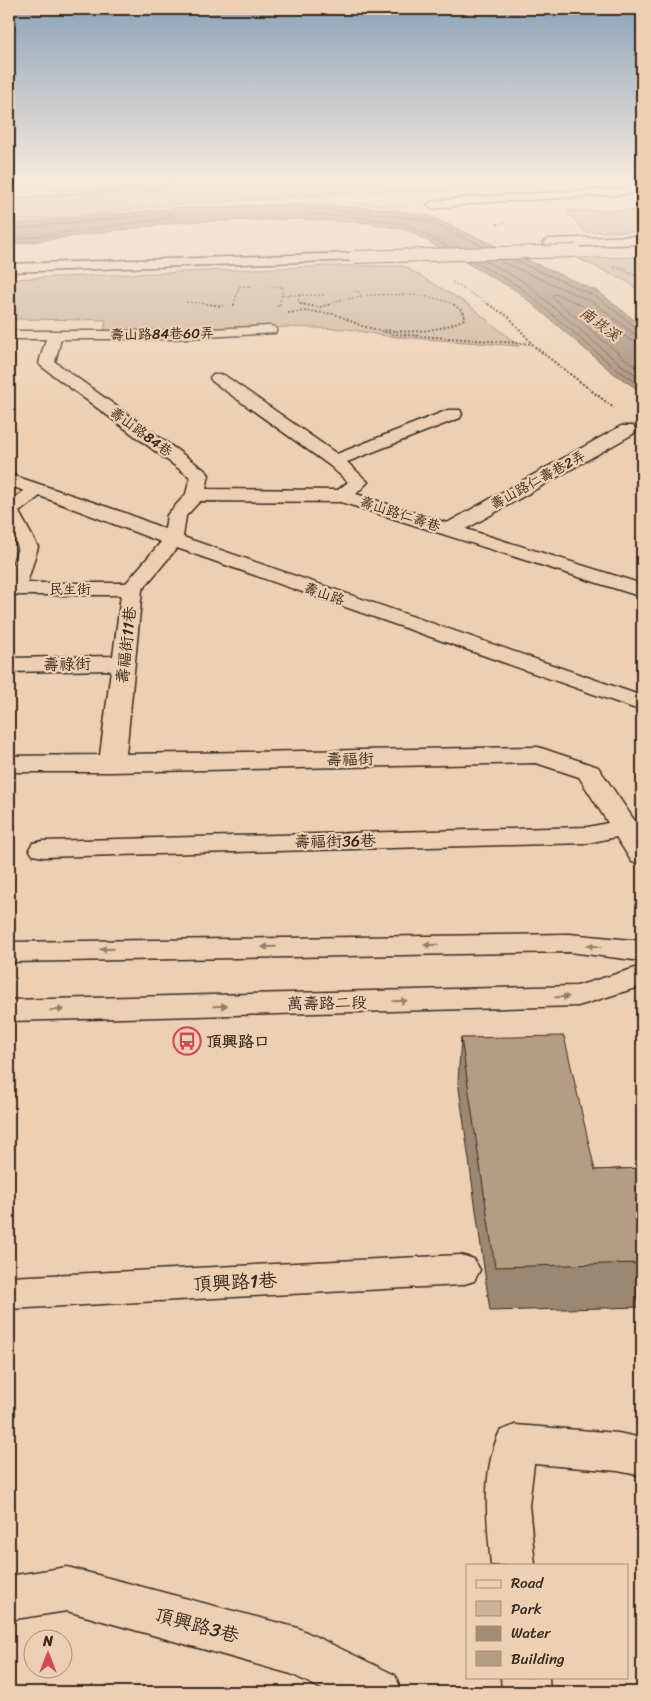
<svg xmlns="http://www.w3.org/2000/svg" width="651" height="1701" font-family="Sriracha,'LXGW WenKai TC',sans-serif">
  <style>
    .built { fill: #dcc1a5 }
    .green { fill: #ccb298; stroke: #846e5b }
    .water { fill: #a38a74; stroke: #796452 }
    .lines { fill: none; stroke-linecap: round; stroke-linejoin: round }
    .shore { stroke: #655040; stroke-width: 1 }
    .stream { fill: #796452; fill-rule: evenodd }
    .minor-casing { stroke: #3b2a1e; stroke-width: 3 }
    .major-casing { stroke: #3b2a1e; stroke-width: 3 }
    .path-far1 { stroke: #3b2a1e; stroke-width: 1; stroke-dasharray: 2 2; stroke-linecap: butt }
    .path { stroke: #3b2a1e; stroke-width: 2; stroke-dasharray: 2 2; stroke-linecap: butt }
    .minor { fill: #edd0b3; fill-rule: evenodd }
    .major { fill: #edd0b3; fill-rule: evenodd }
    .major-bridge-casing { stroke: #3b2a1e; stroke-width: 14; stroke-linecap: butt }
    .path-bridge-far1 { stroke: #3b2a1e; stroke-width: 1; stroke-dasharray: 2 2; stroke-linecap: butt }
    .path-bridge { stroke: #3b2a1e; stroke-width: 2; stroke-dasharray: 2 2; stroke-linecap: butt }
    .major-bridge { stroke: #edd0b3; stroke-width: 12 }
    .wall { fill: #9c8772; stroke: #3b2a1e }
    .building { fill: #b59d85; stroke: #3b2a1e }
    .oneway { fill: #947d68 }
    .labels { text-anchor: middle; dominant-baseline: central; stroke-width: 4.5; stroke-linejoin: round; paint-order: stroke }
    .far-street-label { font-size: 14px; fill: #3b2a1e; stroke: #edd0b3 }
    .far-water-label { font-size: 15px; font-style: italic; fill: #503d2f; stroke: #edd0b3 }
    .street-label { font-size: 16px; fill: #3b2a1e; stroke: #edd0b3 }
    .poi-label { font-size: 16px; font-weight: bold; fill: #3b2a1e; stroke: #edd0b3; text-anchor: start }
    .near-street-label { font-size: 19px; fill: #3b2a1e; stroke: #edd0b3 }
  </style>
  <rect width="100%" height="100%" fill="#edd0b3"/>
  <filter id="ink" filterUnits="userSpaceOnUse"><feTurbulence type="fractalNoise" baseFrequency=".02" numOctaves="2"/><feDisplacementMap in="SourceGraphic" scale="10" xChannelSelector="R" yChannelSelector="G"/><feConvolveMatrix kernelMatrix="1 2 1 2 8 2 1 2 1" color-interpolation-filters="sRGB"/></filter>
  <g filter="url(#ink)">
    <path class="built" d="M9,179H180L170,185L159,187L9,200Z"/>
    <path class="green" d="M9,179H144C106,191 62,194 22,185L15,198H9Z
      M180,179H558L469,191H382L158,206L68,217L9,221V200L159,187L170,185Z
      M642,210V231L585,232L567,211Z
      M642,257V294L628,282L577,258Z
      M330,266H404L469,305L519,346L386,336L347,329L287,327L192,332L104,331L106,320L9,319V279Z"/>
    <path class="water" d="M302,204L375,208L427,215L599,292L642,326V392L613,373L517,291L407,230L367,223L298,219L181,222L9,245V224L178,208Z"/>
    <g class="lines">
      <path class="shore" d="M9,229L171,213L173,215L171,218L9,240
        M447,247L408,225L368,218L308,214L306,211L309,209L374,213L425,220L483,246
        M515,260L597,297L637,328L642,329
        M473,261L520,287L616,369L642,386
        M485,261L524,282L620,364L642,379
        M500,261L593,302L634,334L642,336
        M642,343L630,340L590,309L556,294L553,295V298L624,358L642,370"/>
      <path class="stream" d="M175,179H180L161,187L9,200V198L160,185Z"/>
      <g class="minor-casing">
        <path id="minor" d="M642,187V193L475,203L433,209L427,205L433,201L475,197Z
          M270,326L275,327L277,330L275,333L171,339H61L55,362L206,471L209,475L206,489L338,490L348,482L329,465L212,381L210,378L212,375H224L337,454L448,410H460L462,414L460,418L347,462L368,482L356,494L447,523L621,426H633L636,430L633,434L466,529L642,584V597L341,502L200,501L186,516L183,537L642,696V711L177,548L142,590L126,754L538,747L598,767L639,827L642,835V864L632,862L616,837L588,843L43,857L33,855L29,849L33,843L43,841L588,827L608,823L579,777L536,763L112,772H9V756L100,755L111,670L9,672V658L113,656L121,595H9V576L18,547L9,529V502L24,491L9,485V474L125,513L165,529L167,515L186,494L190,477L41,366L39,363L46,339H9V331H171ZM40,496L161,542L126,583H27L38,547L19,512Z
          M461,1255L474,1259L480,1270L474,1281L461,1285L9,1309V1277Z
          M515,1425L618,1433L642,1438V1476L618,1471L534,1464L529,1505L535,1565H491C487,1521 481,1472 500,1431Z
          M67,1567L298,1628L395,1675L402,1692H328L291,1674L67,1611L9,1620V1576Z
          M501,1677H549L550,1692H502Z"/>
      </g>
      <g class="major-casing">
        <path id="major" d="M642,236V244L549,247L543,243L549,239Z
          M354,253L359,254L361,257L359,260L9,272V264Z
          M569,934L642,941V961L569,952L9,962V942Z
          M642,966V986L578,1006L9,1021V1000L577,986Z"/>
      </g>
      <path class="path-far1" d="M84,197L254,179
        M340,202L409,207
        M620,266L627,269L624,270
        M614,267L642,278
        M452,282L490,305
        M282,295H324
        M366,295C396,295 428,292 455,305
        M186,302L217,305
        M234,305L239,286L283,287L280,305"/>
      <path class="path" d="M206,304L223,306
        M488,304L509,317L535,347L614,408
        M234,306V304
        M277,306L280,304
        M288,313L306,311L335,314L362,326L393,334L533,344
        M384,330C412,333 439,332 464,319L465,314L453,304"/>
      <use href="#minor" class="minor"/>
      <use href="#major" class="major"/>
      <g class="major-bridge-casing">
        <path id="major-bridge" d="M354,257L576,251"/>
      </g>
      <path class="path-bridge-far1" d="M499,225L496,224L506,222
        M300,295L298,302L305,305
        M329,305L339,300L362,297L359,292L354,291"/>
      <path class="path-bridge" d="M300,304L320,307L331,304"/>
      <use href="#major-bridge" class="major-bridge"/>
    </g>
    <path class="wall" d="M461,1038L595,1170L642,1168V1307L490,1311L458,1081Z"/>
    <path class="building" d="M564,1036L595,1170L642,1168V1263L495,1267L461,1038Z"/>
    <defs><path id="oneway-solid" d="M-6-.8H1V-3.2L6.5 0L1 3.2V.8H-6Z" transform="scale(1.25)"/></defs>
    <g class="oneway">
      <use href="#oneway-solid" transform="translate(431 945) rotate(179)"/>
      <use href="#oneway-solid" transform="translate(594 946) rotate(-173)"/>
      <use href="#oneway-solid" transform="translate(269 947) rotate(179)"/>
      <use href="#oneway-solid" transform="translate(107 949) rotate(179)"/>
      <use href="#oneway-solid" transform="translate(562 997) rotate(-1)"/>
      <use href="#oneway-solid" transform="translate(400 1001) rotate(-1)"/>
      <use href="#oneway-solid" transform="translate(220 1006) rotate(-1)"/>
      <use href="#oneway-solid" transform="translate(57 1010) rotate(-1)"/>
    </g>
  </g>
  <linearGradient id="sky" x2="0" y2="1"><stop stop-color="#8ca3ba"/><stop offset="0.43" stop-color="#f7eadd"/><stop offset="1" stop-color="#f7eadd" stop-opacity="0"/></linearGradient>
  <rect width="651" height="417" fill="url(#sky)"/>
  <defs>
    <g id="bus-ring" transform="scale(1.4375)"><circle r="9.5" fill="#edd0b3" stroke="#d1495b" stroke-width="1.5"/><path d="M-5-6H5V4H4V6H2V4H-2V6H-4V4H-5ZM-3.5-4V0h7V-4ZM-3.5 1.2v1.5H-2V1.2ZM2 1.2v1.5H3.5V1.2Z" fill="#d1495b"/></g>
  </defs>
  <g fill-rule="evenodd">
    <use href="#bus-ring" x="187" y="1041"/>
  </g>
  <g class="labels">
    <g class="far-street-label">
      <text transform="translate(162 334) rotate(-1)">壽山路84巷60弄</text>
      <text transform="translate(141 432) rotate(36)">壽山路84巷</text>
      <text transform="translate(538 480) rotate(-29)">壽山路仁壽巷2弄</text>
      <text transform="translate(400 514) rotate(18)">壽山路仁壽巷</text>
      <text x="70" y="589">民生街</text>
      <text transform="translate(324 594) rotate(19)">壽山路</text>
    </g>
    <g class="far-water-label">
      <text transform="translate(600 324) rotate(36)">南崁溪</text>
    </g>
    <g class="street-label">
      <text transform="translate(126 645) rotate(-84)">壽福街11巷</text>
      <text transform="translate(67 664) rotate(-1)">壽祿街</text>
      <text transform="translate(350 759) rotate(-1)">壽福街</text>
      <text transform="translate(335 841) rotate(-1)">壽福街36巷</text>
      <text transform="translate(327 1003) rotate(-1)">萬壽路二段</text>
    </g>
    <g class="poi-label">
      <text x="206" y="1041">頂興路口</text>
    </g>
    <g class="near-street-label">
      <text transform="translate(235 1282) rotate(-3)">頂興路1巷</text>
      <text transform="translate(197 1625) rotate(15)">頂興路3巷</text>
    </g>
  </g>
  <rect width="651" height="1701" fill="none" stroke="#edd0b3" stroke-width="30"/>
  <rect x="15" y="15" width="621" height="1671" fill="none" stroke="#3b2a1e" stroke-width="2" filter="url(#ink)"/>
  <rect x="466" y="1564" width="162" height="115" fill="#edd0b3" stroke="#a68e77"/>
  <rect x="476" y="1580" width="25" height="8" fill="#edd0b3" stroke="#a68e77"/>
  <text x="511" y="1588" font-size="15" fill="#3b2a1e">Road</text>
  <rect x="476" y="1601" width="25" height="15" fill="#ccb298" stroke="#a68e77"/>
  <text x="511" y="1614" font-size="15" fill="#3b2a1e">Park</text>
  <rect x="476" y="1626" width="25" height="15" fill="#a38a74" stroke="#a68e77"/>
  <text x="511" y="1638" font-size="15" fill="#3b2a1e">Water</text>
  <rect x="476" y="1651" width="25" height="15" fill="#b59d85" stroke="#a68e77"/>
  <text x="511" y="1664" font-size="15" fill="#3b2a1e">Building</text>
  <g transform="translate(48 1654)"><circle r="24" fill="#edd0b3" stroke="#a68e77"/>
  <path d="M0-4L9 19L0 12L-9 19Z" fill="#d1495b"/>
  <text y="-8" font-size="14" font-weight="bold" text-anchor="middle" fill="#3b2a1e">N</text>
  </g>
</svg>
